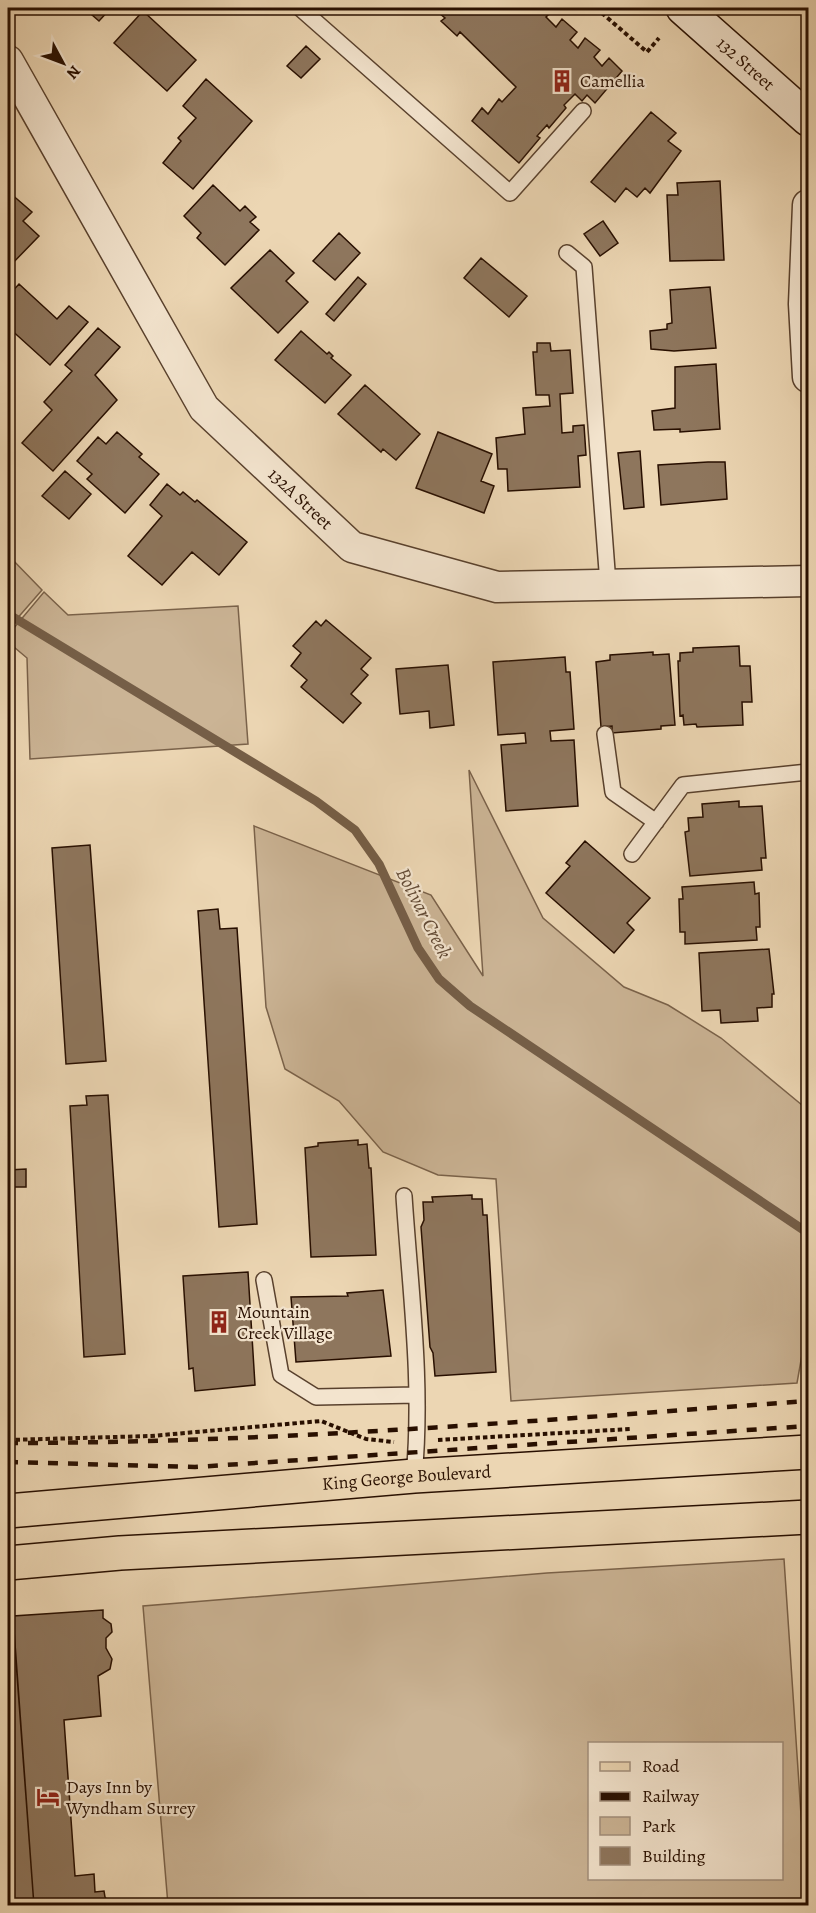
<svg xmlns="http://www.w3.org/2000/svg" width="816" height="1913" font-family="Alegreya,serif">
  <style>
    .green { fill: #cbb495; stroke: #7a624a; stroke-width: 1.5; fill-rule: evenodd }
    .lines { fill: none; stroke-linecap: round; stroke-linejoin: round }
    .stream { stroke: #755e47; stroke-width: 9 }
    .building { fill: #8e765d; stroke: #280f00; stroke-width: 1.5 }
    .lane-casing { stroke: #59412d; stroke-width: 18 }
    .street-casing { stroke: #59412d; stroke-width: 33 }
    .secondary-casing { stroke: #280f00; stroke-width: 36 }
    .primary-casing { stroke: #280f00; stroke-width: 36 }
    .path { stroke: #280f00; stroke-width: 4; stroke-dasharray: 4.5 3; stroke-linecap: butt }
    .lane { stroke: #f3e4ce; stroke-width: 15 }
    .street { stroke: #f3e4ce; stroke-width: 30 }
    .secondary { stroke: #f3e4ce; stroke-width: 33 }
    .primary { stroke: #ecd6b3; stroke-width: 33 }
    .rail { stroke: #280f00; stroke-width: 4.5; stroke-dasharray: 10 10; stroke-linecap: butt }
    .labels { text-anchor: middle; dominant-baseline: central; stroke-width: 4.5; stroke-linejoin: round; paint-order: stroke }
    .street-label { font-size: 18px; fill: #280f00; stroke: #f3e4ce }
    .poi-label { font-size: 18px; fill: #280f00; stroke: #f3e4ce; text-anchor: start }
    .water-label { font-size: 20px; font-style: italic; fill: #624a35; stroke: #f3e4ce }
  </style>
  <rect width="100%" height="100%" fill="#ecd6b3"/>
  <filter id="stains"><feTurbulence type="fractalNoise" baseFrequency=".00333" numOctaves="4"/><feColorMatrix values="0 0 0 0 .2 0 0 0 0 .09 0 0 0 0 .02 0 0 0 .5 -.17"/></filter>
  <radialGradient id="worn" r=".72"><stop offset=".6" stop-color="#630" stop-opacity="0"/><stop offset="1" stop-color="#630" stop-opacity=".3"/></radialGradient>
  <path class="green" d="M8,555L42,590L8,629Z
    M44,592L68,615L238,606L248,744L30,759L27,658L8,642V635Z
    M469,770L543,918L624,987L668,1005L721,1038L808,1110V1321L797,1383L511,1401L496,1179L438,1175L383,1152L339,1101L285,1069L266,1007L254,826L431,895L483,976Z
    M784,1559L807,1905H168L143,1606L547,1573ZM590,1744H782V1878H590Z"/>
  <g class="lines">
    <path class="stream" d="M8,614L316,801L355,830L379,864L418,948L439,979L470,1006L808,1233"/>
  </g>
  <path class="building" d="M84,8H111L99,21Z
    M433,8H548L552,11L546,17L556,27L562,19L577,32L570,40L578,48L585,38L600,50L594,57L602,66L609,58L622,71L595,103L587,95L582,101L575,94L564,105L566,108L549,128L547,125L537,136L540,138L519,163L472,121L482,108L488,114L499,99L502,102L516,87L460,32L457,36L441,21L445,18Z
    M143,11L196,60L167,91L114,43Z
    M306,46L320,59L301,78L287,66Z
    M206,79L252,121L193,189L163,163L181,141L178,138L196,118L183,106Z
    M651,112L676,133L668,141L681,151L650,193L645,188L637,197L626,188L615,202L591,182Z
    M720,181L724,260L670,261L667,195H678L677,183Z
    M213,185L240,211L245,206L256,217L250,222L259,230L225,265L197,238L201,233L184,216Z
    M10,193L32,212L23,221L39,236L8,268V196Z
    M603,221L618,243L600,256L584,234Z
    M339,233L360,253L335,280L313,261Z
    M270,250L294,273L286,281L308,302L278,333L231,288Z
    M481,258L527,296L509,317L464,278Z
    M358,277L366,284L334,321L326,314Z
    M19,284L57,319L69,306L88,322L50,365L8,327V296Z
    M710,287L716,348L674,351L651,349L650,331L667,329V324L672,323L670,290Z
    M98,328L120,347L95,375L117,400L53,471L22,443L52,410L44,402L72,371L65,365Z
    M301,331L327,354L329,352L333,356L331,358L351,375L325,403L275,360Z
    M537,343H550L551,351L570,350L573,393L560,394L562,433L573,432V426L584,425L586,455L578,456L580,487L508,491L507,469H498L496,438L525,434L523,408L550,406L549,395H536L533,352H537Z
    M716,364L720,429L680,432V429L654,430L652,411L675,408V367Z
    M365,385L420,434L396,460L383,449L381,452L338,414Z
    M117,432L142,454L139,457L159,474L125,513L87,479L92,474L77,461L98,437L106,444Z
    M438,432L492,454L481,481L494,486L484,513L416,488Z
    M640,451L644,507L624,509L618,453Z
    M708,462H725L727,499L661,505L658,465Z
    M65,471L91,494L69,519L42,496Z
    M167,484L180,495L183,492L195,502L197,500L247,542L219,575L192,552L162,585L128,556L162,516L150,505Z
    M326,620L371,658L361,669L368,675L351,694L361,703L343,723L301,687L307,680L291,666L301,653L293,646L316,621L321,626Z
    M739,646L740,666H750L752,702H742L743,725L697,727L696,724L684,725L683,715L680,716L678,661H680V653L693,652V648Z
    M653,652V655L669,654L675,725L661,726V729L612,733V726L601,727L596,662L610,660V655Z
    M565,657L566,672H570L574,729L550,731L551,741L574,740L578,806L506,811L501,745L526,743L525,733L498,735L493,662Z
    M448,665L454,725L430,728L429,711L400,714L396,669Z
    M739,801V807L762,806L766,858H761L762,870L690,876L685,832L689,831L688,818L703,817L702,804Z
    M585,841L650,898L627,923L634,930L614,953L546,893L570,866L566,863Z
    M90,845L106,1061L66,1064L52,848Z
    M754,882L755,894L759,893L760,927H756L757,940L685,944V932H680L679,899H683L682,887Z
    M218,909L220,929L237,928L257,1224L219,1227L198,911Z
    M769,949L774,994H772V1007L757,1008L758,1021L721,1023L720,1010L702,1011L699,953Z
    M108,1095L125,1354L84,1357L70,1106L87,1105L86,1096Z
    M358,1140V1145L367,1144L369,1168H371L376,1255L311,1257L305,1148L318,1146V1143Z
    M26,1169V1187H8V1170Z
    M472,1195V1199H482L483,1215H487L496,1372L435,1376L433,1353L430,1347L421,1227L424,1220L423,1202H433L432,1197Z
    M248,1272L255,1385L195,1391L193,1368L189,1369L183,1276Z
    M383,1290L391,1356L296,1362L291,1297L348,1296L347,1293Z
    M103,1610V1618L111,1624L112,1632L106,1638V1648L112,1659L110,1669L98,1676L101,1716L64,1720L75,1876L94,1874L95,1892L104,1891L105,1897L111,1906H34L13,1616Z
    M14,1634L34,1906H8V1635Z"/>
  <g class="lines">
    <g class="lane-casing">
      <path id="lane" d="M300,8L510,193L583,111
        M567,253L584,267L608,584
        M605,734L613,792L656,822
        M632,854L683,785L808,772
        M404,1196C410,1288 423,1384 414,1476
        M264,1280L281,1375L316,1397L416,1395"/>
    </g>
    <g class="street-casing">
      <g id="street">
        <path id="s1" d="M8,61L204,408L352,547L497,587L808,581"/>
        <path d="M808,205L804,304L808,377"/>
      </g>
    </g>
    <g class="secondary-casing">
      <g id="secondary">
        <path id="s2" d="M683,8L808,119"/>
      </g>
    </g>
    <g class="primary-casing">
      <g id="primary">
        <path id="s3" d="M8,1511L414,1476L808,1452"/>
        <path d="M8,1563L120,1553L808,1517"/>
      </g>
    </g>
    <path class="path" d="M596,8L647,52L659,38
      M8,1440L151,1436L321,1421L366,1439L394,1442
      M438,1440L631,1429"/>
    <use href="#lane" class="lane"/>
    <use href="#street" class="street"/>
    <use href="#secondary" class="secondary"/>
    <use href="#primary" class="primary"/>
    <path class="rail" d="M8,1443C275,1443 542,1420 808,1401
      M8,1462L195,1467L808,1426"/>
  </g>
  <defs>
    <g id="building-bare" transform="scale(1.8)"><path d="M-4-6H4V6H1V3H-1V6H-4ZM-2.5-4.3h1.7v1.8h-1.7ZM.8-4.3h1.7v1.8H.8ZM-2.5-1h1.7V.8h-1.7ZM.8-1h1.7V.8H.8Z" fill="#8f2418" stroke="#f3e4ce" stroke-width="2.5" paint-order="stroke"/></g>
    <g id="hotel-bare" transform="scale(1.8)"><path d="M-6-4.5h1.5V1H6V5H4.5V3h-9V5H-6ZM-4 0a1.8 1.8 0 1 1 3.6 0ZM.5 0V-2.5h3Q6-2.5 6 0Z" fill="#8f2418" stroke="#f3e4ce" stroke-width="2.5" paint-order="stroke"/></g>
  </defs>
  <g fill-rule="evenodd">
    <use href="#building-bare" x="562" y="81"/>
    <use href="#building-bare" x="219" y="1322"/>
    <use href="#hotel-bare" x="48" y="1797"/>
  </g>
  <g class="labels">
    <g class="street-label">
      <text stroke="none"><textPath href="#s2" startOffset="84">132 Street</textPath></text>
      <text stroke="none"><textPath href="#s1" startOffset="531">132A Street</textPath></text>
      <text stroke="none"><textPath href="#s3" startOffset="400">King George Boulevard</textPath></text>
    </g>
    <g class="poi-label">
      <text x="580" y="81">Camellia</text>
      <text x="237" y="1312">Mountain<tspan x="237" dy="21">Creek Village</tspan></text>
      <text x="66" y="1787">Days Inn by<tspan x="66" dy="21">Wyndham Surrey</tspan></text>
    </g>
    <g class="water-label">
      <text transform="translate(424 913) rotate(63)">Bolivar Creek</text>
    </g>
  </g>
  <rect width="816" height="1913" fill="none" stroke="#ecd6b3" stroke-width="30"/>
  <rect x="9" y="9" width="798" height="1895" fill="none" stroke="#280f00" stroke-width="3"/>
  <rect x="15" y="15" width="786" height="1883" fill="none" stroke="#280f00" stroke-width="1.5"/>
  <rect x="588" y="1742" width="195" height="138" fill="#f3e4ce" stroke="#a28f7c" stroke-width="1.5"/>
  <rect x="600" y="1762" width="30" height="9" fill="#ecd6b3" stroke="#a28f7c" stroke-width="1.5"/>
  <text x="642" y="1772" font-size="18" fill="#280f00">Road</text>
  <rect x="600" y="1792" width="30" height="9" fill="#280f00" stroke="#a28f7c" stroke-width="1.5"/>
  <text x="642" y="1802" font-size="18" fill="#280f00">Railway</text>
  <rect x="600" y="1817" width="30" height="18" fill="#cbb495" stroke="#a28f7c" stroke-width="1.5"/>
  <text x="642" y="1832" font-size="18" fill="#280f00">Park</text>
  <rect x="600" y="1847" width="30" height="18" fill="#8e765d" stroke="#a28f7c" stroke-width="1.5"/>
  <text x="642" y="1862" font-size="18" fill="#280f00">Building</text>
  <g transform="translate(63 63) rotate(131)" stroke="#f3e4ce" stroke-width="4.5" paint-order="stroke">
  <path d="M0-4.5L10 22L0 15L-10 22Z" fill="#280f00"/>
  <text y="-9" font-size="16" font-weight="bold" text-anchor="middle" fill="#280f00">N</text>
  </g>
  <rect width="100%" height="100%" filter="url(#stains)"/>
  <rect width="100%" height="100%" fill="url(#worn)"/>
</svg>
